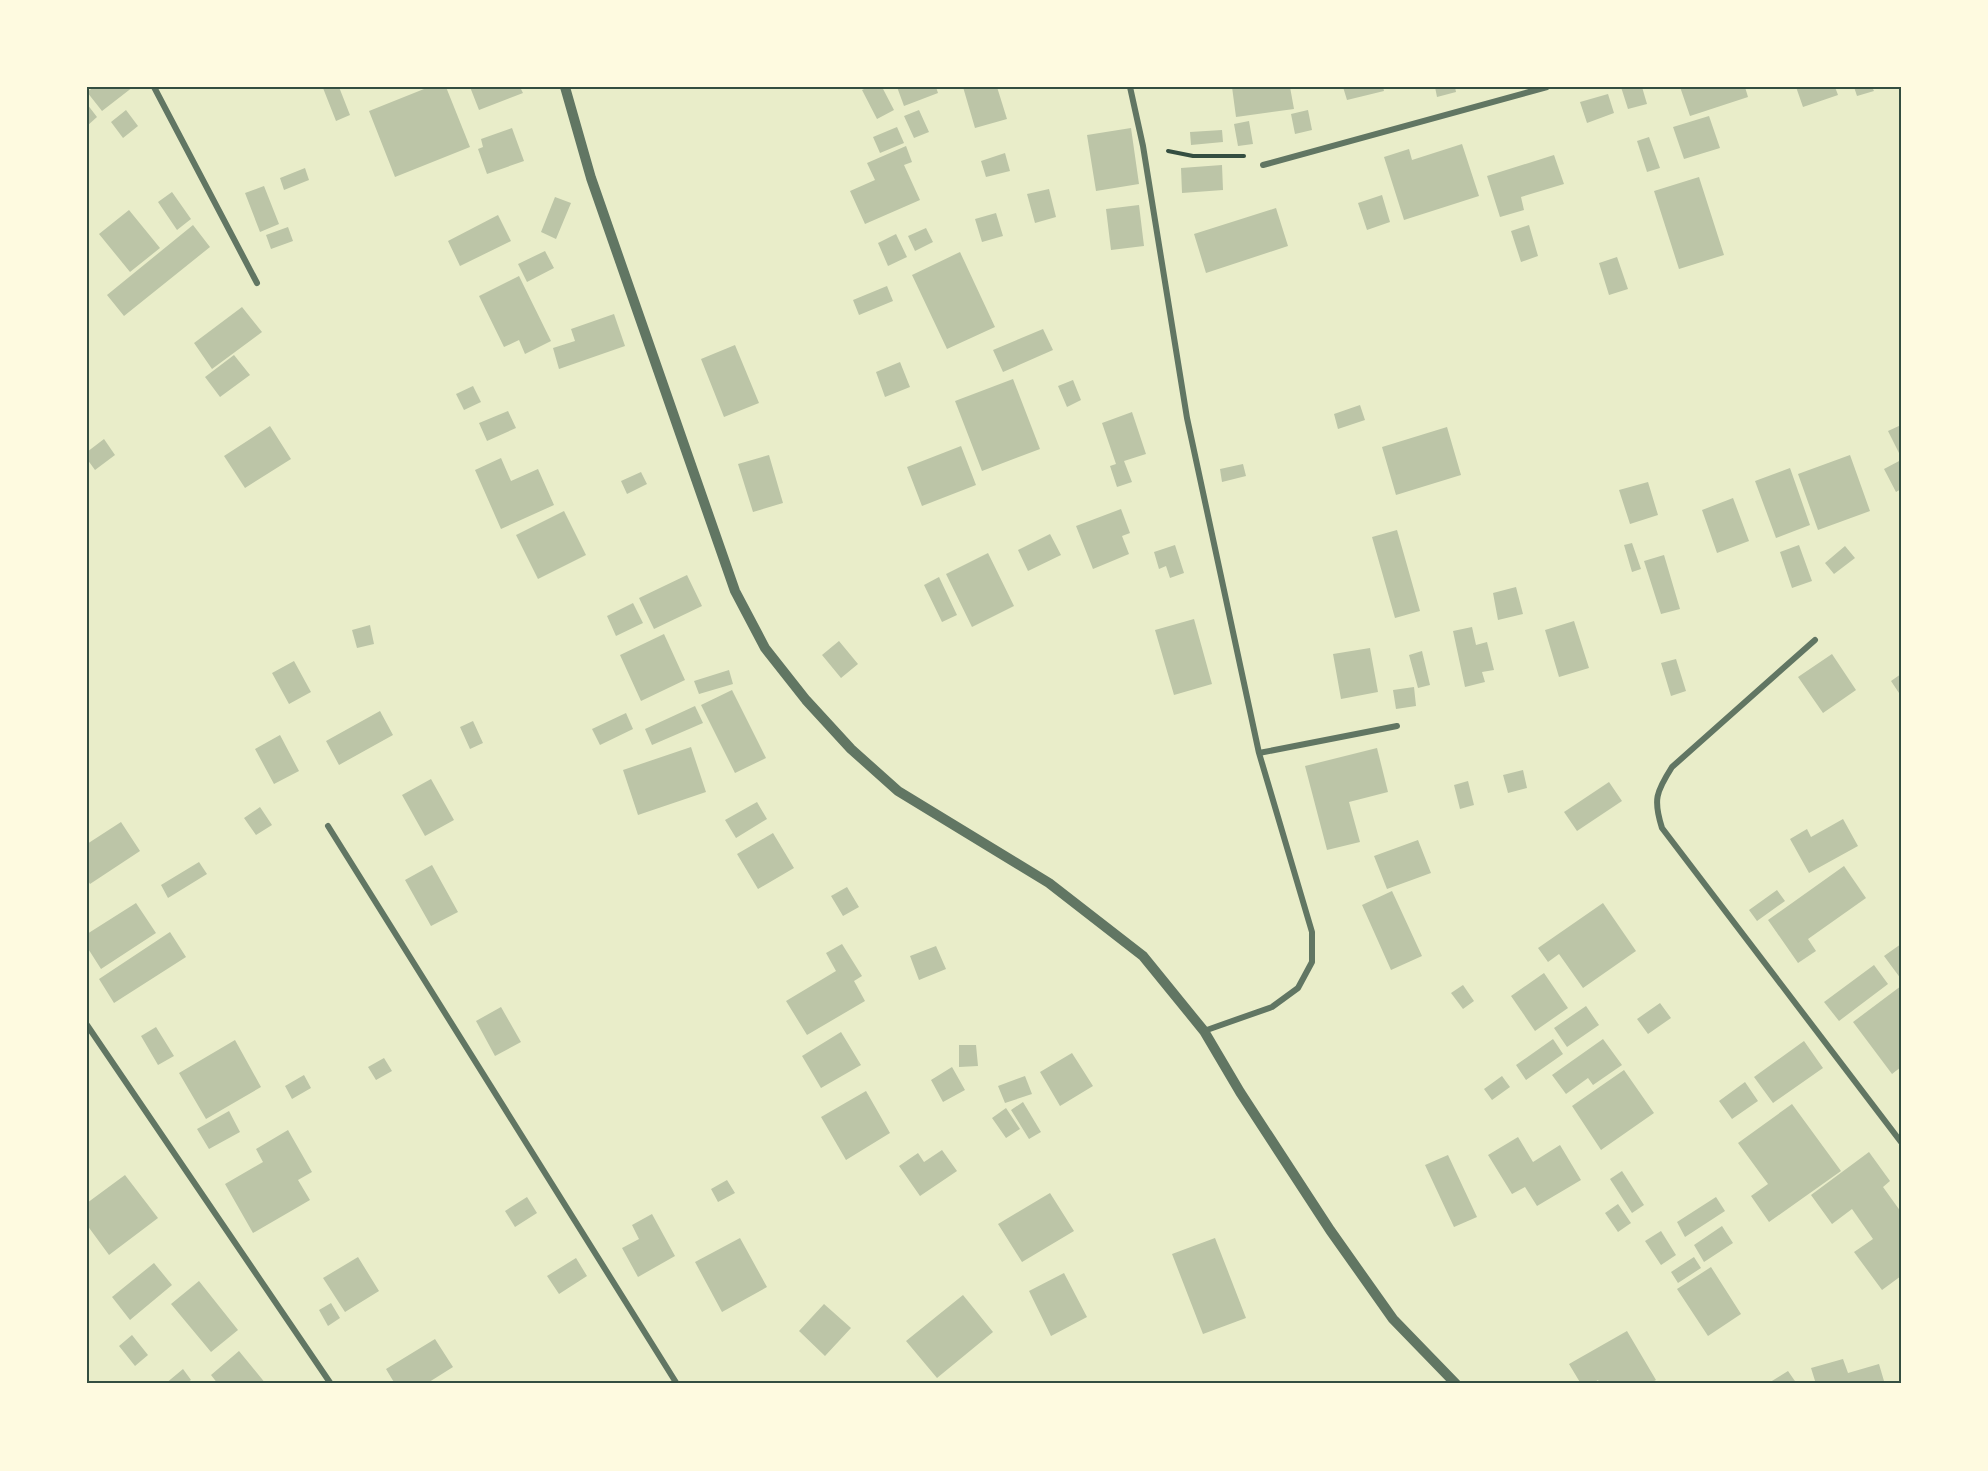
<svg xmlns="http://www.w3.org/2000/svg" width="1988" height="1471" font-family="Mulish,sans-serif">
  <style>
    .building { fill: #bcc5a7 }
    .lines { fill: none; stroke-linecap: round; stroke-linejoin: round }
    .path { stroke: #344e41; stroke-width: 4 }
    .minor { stroke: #617663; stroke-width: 6 }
    .tertiary { stroke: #617663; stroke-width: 10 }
    .neatline { fill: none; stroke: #344e41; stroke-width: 2 }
  </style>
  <rect width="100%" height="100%" fill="#e9edc9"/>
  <path class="building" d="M94,87H133L102,111L87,92Z
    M339,87L350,115L336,121L323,88Z
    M429,87H446L470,147L395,177L369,111Z
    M470,87H520L523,93L479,110Z
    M868,87H882L894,110L877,119L862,90Z
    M897,87H936L938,93L904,106Z
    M963,87H997L1007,119L975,128Z
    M1232,87H1290L1294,109L1236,117Z
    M1343,87H1383L1384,91L1347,100Z
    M1435,87H1455L1456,92L1437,97Z
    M1621,87H1642L1647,104L1628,109Z
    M1680,87H1745L1748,97L1690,116Z
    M1796,87H1835L1838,95L1803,107Z
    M1854,87H1872L1874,91L1857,96Z
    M1608,94L1614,113L1587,123L1580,102Z
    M87,104L97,117L87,126Z
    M126,110L138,126L123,138L111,122Z
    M919,110L929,132L914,138L904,116Z
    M1308,110L1312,130L1295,134L1291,114Z
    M1709,116L1720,148L1684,159L1673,127Z
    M1249,121L1253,144L1238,146L1234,124Z
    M897,127L904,143L880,153L873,137Z
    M512,128L524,161L487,174L478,149L483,147L481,139Z
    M1131,128L1139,184L1096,191L1087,135Z
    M1222,130L1223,142L1191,145L1190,132Z
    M1649,137L1660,168L1647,172L1637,141Z
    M1462,144L1479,196L1404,220L1384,157L1409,149L1412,160Z
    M906,146L912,162L904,165L920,200L865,224L850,191L875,180L867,163Z
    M1005,153L1010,171L986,177L981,161Z
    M1554,155L1564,184L1521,197L1524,210L1500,217L1487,176Z
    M1222,165L1223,190L1182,193L1181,168Z
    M305,168L309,180L284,190L280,178Z
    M1699,177L1724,255L1679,269L1654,191Z
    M264,186L279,224L260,232L245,193Z
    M1049,189L1056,217L1035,223L1027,194Z
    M172,192L191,219L177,230L158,202Z
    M1382,195L1390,222L1367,230L1358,203Z
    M555,197L571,203L556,239L541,232Z
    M1139,205L1144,246L1111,250L1106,209Z
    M1276,208L1288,246L1206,273L1194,234Z
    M129,210L160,248L130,272L99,234Z
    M996,213L1003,236L982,242L975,219Z
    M498,215L511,241L460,266L448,241Z
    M193,225L210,247L124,316L107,295Z
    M1529,225L1538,256L1521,262L1511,231Z
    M288,227L293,241L271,249L266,235Z
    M926,228L933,242L915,251L908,236Z
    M896,234L907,257L888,266L878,243Z
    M545,251L554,268L527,282L518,264Z
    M960,252L995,327L947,349L912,275Z
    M1617,257L1628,289L1609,295L1599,263Z
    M519,276L551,341L525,354L519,340L504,347L479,296Z
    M887,286L893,301L859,315L853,300Z
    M242,307L262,332L212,369L194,343Z
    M614,314L625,346L559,369L553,348L575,341L571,329Z
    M1043,329L1053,350L1003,372L993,350Z
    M735,345L759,403L724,417L701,359Z
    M234,355L250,375L220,397L205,377Z
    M900,362L910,387L885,397L876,372Z
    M1013,379L1040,449L982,471L955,401Z
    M1073,380L1081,400L1067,407L1058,386Z
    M473,386L481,402L464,410L456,394Z
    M1360,405L1365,420L1338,429L1334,414Z
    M508,411L516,428L487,441L479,423Z
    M1132,412L1146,454L1124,461L1132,482L1117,487L1110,466L1116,464L1102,423Z
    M1901,425V457L1888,431Z
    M270,426L291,459L245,488L224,456Z
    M1447,427L1461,475L1396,495L1382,447Z
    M104,439L115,455L95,470L87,459V452Z
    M961,446L976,485L922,506L907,467Z
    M769,455L783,503L753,512L738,464Z
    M1850,455L1870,511L1818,530L1798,474Z
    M501,458L511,481L538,469L554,505L501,529L475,470Z
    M1901,460V489L1896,492L1884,469Z
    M1243,464L1246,476L1222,482L1220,469Z
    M1790,468L1810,525L1776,538L1755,481Z
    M641,472L647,484L627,494L621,481Z
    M1648,482L1658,515L1630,524L1619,490Z
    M1733,498L1749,541L1717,553L1702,510Z
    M1121,509L1130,533L1122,536L1129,554L1093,569L1076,526Z
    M564,511L586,555L538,579L516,535Z
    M1397,530L1420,611L1395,618L1372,537Z
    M1050,534L1061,555L1028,571L1018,550Z
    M1632,543L1641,569L1632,572L1624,545Z
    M1175,545L1184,573L1170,578L1166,566L1159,569L1154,552Z
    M1799,545L1812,581L1792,588L1780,552Z
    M1845,546L1855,558L1834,574L1825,563Z
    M988,553L1014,606L972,627L946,574Z
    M1664,555L1680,609L1661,614L1644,561Z
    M687,575L702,606L654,629L639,598Z
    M939,577L957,615L942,622L924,585Z
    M1516,587L1523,614L1498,620L1493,593Z
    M633,603L643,623L616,636L607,616Z
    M1194,619L1212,684L1174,695L1155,630Z
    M1574,621L1589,668L1559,677L1545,630Z
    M370,625L374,644L357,648L352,630Z
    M1472,627L1476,645L1487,642L1494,670L1482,672L1485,682L1465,687L1453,631Z
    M664,634L685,680L641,701L620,655Z
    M839,641L858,664L841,678L822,655Z
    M1370,648L1378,692L1341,699L1333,654Z
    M1422,651L1430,685L1418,688L1409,655Z
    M1832,654L1856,690L1823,713L1798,677Z
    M1676,659L1686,691L1671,696L1661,663Z
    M294,661L311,692L289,704L272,673Z
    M729,670L733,684L699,694L694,681Z
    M1901,674V696L1891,681Z
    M1414,687L1416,706L1396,709L1393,690Z
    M732,690L766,758L735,773L701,705Z
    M695,706L703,723L652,745L645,729Z
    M380,711L393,735L339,765L326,741Z
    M626,713L633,729L600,745L592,729Z
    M473,721L483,743L470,749L460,727Z
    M280,735L299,771L274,784L255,749Z
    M691,747L706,792L638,815L623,770Z
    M1377,748L1388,792L1349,802L1360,842L1327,850L1305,766Z
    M1523,770L1527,788L1508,793L1503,775Z
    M431,779L454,820L425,836L402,795Z
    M1468,781L1474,805L1460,809L1454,785Z
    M1609,782L1622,801L1577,831L1564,812Z
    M757,802L767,819L736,838L725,820Z
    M260,807L272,825L256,835L244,818Z
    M1843,819L1858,846L1809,873L1790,839L1807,829L1811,837Z
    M121,822L140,851L90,884L87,879V844Z
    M773,833L794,868L758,889L737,854Z
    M1418,840L1431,873L1387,889L1374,856Z
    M199,862L207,874L168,898L161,885Z
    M432,865L458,912L431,926L405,880Z
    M1844,866L1866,898L1808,939L1816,951L1798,963L1768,920Z
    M847,887L859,907L843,916L831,896Z
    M1777,890L1785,901L1757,921L1749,910Z
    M1392,891L1422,956L1391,970L1362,905Z
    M136,903L156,933L101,969L87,947V934Z
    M1603,903L1636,951L1583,988L1559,954L1548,962L1538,948Z
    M170,932L186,957L114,1003L99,979Z
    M842,944L862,976L854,981L865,1001L807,1035L786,1001L836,971L826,953Z
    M1901,944V979L1884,956Z
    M936,946L946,969L919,980L910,956Z
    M1874,965L1888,984L1839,1021L1824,1002Z
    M1544,973L1568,1008L1535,1031L1511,996Z
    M1463,985L1474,1001L1463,1009L1451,993Z
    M1901,986V1067L1892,1074L1853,1022Z
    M1660,1003L1671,1018L1648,1034L1637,1019Z
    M1586,1006L1599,1025L1567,1047L1554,1028Z
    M501,1007L521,1042L495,1056L476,1021Z
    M156,1027L174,1056L158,1065L141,1036Z
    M841,1032L861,1065L821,1088L802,1056Z
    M1553,1039L1563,1054L1526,1080L1516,1065Z
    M1603,1039L1622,1065L1593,1085L1588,1078L1566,1094L1552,1075Z
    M235,1040L261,1087L206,1119L179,1073Z
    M1804,1041L1823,1068L1773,1103L1754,1077Z
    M959,1045H976L978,1066L959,1067Z
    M1072,1053L1093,1086L1060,1106L1040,1072Z
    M384,1058L392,1071L376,1080L368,1067Z
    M952,1067L965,1090L943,1102L931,1080Z
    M1624,1070L1654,1113L1601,1150L1572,1106Z
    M304,1075L311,1088L292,1099L285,1086Z
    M1025,1076L1032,1094L1005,1103L998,1086Z
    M1502,1076L1510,1087L1492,1100L1484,1089Z
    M1745,1082L1758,1101L1732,1119L1719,1101Z
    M866,1091L890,1133L846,1160L821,1117Z
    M1023,1102L1041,1132L1029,1139L1011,1110Z
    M1792,1104L1841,1171L1769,1222L1751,1196L1768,1184L1738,1143Z
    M1006,1108L1020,1129L1006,1138L992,1118Z
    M229,1111L240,1132L209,1149L197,1129Z
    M288,1130L312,1172L298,1180L310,1200L253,1233L225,1184L263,1162L256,1149Z
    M1518,1137L1533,1162L1560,1145L1581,1180L1537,1206L1525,1187L1512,1194L1488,1155Z
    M942,1150L957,1171L920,1196L899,1166L918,1153L924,1162Z
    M1869,1152L1890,1181L1883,1187L1901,1212V1276L1882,1290L1854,1252L1873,1239L1852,1209L1832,1224L1811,1195Z
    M1448,1155L1477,1217L1454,1227L1425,1165Z
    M1622,1171L1644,1205L1632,1213L1610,1179Z
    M125,1175L158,1218L109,1255L87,1225V1203Z
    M727,1180L735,1193L718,1202L711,1189Z
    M1050,1193L1074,1231L1022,1262L998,1224Z
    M527,1197L537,1213L515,1227L505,1211Z
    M1716,1197L1725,1211L1685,1237L1677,1222Z
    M1618,1204L1631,1223L1618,1232L1605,1213Z
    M652,1214L675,1256L638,1277L622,1248L639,1239L632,1225Z
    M1722,1226L1733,1243L1704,1262L1694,1245Z
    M1661,1231L1676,1255L1661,1265L1645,1241Z
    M740,1238L767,1287L722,1312L695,1262Z
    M1215,1238L1246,1318L1203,1334L1172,1254Z
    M358,1257L379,1291L345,1312L323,1278Z
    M1694,1257L1701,1268L1678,1283L1671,1272Z
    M576,1258L587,1276L559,1294L547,1276Z
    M154,1263L172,1285L130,1320L112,1297Z
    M1711,1267L1741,1314L1708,1336L1677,1289Z
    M1064,1273L1087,1317L1051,1336L1029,1291Z
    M199,1281L238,1330L211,1352L171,1304Z
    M963,1295L993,1332L937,1378L906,1341Z
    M331,1303L340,1318L328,1326L319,1310Z
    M824,1304L851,1328L825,1356L799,1331Z
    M1627,1331L1656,1380L1649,1384H1600L1598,1380L1592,1384H1581L1569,1364Z
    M132,1335L148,1355L135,1366L119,1346Z
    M435,1339L453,1367L426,1384H395L386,1369Z
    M239,1351L266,1384H218L211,1375Z
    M1843,1359L1848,1373L1879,1364L1884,1381L1874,1384H1816L1811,1368Z
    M183,1369L191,1380L185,1384H165Z
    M1788,1371L1797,1384H1767Z"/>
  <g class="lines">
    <path class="path" d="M1168,151L1193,156H1244"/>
    <path class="minor" d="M154,87L257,283
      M1130,87L1143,146L1187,418L1259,753L1312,932V962L1298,988L1272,1007L1204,1031
      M1263,165L1547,87
      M1815,640L1672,767C1656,792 1653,800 1662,828L1901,1142
      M1259,753L1397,726
      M328,826L677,1384
      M87,1025L331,1384"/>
    <path class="tertiary" d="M565,87L591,178L735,591L765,648L806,700L851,749L898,791L1049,883L1143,956L1204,1031L1240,1092L1330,1230L1393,1319L1456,1384"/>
  </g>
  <rect width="1988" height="1471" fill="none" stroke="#fefae0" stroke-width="177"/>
  <rect x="88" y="88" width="1812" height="1294" class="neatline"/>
</svg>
